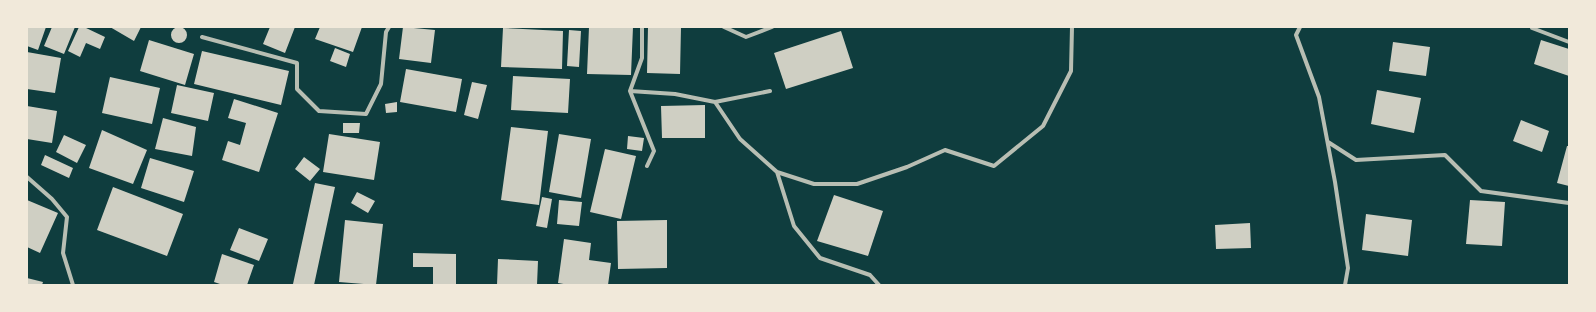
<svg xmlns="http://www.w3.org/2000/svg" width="1596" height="312" font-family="Barlow,sans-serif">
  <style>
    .building { fill: #cfcfc3 }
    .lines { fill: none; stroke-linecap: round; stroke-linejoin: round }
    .minor { stroke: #b8beb3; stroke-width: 4 }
  </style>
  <rect width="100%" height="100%" fill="#0f3d3e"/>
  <path class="building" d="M171 35a8 8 0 1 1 16 0a8 8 0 1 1-16 0Z
    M27,27H46L38,50L27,46Z
    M52,27H75L64,54L44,46Z
    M79,27H84L105,37L100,49L86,43L80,57L68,51Z
    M110,27H141L134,41Z
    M270,27H295L285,53L263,44Z
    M320,27H362L353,52L315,39Z
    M403,27L435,30L431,63L399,59Z
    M589,27H633L631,75L587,74Z
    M648,27H681L680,74L647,73Z
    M503,28L563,31L562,69L501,67Z
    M569,30L581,31L579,67L567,66Z
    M841,31L853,68L786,89L774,53Z
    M149,40L194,54L185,85L140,71Z
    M1541,40L1569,49V76L1534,64Z
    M1393,42L1430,47L1426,76L1389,71Z
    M335,48L350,54L346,67L330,61Z
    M202,51L289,71L281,105L194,84Z
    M27,52L61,58L55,93L27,89Z
    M406,69L462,79L456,112L400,102Z
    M513,76L570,79L568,113L511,110Z
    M110,77L160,88L152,124L102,113Z
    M472,82L487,85L478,119L464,115Z
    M177,85L214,93L208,121L171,113Z
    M1377,90L1421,98L1414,133L1371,124Z
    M234,99L278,113L259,172L222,160L228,141L240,145L246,123L228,118Z
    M397,102V112L386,113L385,104Z
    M705,105V138H662L661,106Z
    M27,106L57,111L52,143L27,139Z
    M163,118L196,127L192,156L155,149Z
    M1521,120L1549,131L1542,152L1513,141Z
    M343,123H360L359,133H343Z
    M511,127L548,131L539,205L501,200Z
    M102,130L147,150L133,184L89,168Z
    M329,134L380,142L374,180L323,172Z
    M559,134L591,139L581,198L549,192Z
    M64,135L86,145L77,163L56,152Z
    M628,136L644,138L642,151L627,149Z
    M1567,146H1569V186L1557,183Z
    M605,149L636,156L621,219L590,212Z
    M45,155L73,168L69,178L41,165Z
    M304,157L320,169L310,181L295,169Z
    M150,158L194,171L184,202L141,188Z
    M315,183L335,187L314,285H298L293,284Z
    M113,187L183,214L167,256L97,230Z
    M357,192L375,201L368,213L351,203Z
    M834,195L883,211L868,256L817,241Z
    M542,197L552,199L547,228L536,226Z
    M27,200L58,213L40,253L27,247Z
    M559,200L582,202L579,226L557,224Z
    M1470,200L1505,202L1502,246L1466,244Z
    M1366,214L1412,220L1408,256L1362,250Z
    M345,220L383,224L376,285L339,282Z
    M667,220V268L618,269L617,221Z
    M1250,223L1251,248L1216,249L1215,225Z
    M239,228L268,239L259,261L230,250Z
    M564,239L591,243L589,260L611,263L608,285H569L558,283Z
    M413,253L456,254V285H433V267H413Z
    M222,254L254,265L247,285H223L214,282Z
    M498,259L538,261L537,285H497Z
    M27,278L43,282L42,285H27Z"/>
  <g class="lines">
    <path class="minor" d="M642,27V58L630,91L654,151L647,166
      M724,27L746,37L772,27
      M1300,27L1296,35L1319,97L1335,182L1348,268L1345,285
      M1532,27V28L1569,42
      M202,37L297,63V89L319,111L366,114L381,84L386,32L389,27
      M630,91L675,94L715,102L770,91
      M715,102L740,139L777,172L814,184H857L907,167L945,150L994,166L1043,126L1071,71L1072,27
      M1328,142L1356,160L1445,155L1481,191L1569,203
      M777,172L794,226L820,258L870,275L879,285
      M27,177L52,199L67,217L63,253L73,285"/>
  </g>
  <rect width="1596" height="312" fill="none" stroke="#f1e9da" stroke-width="56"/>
</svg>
